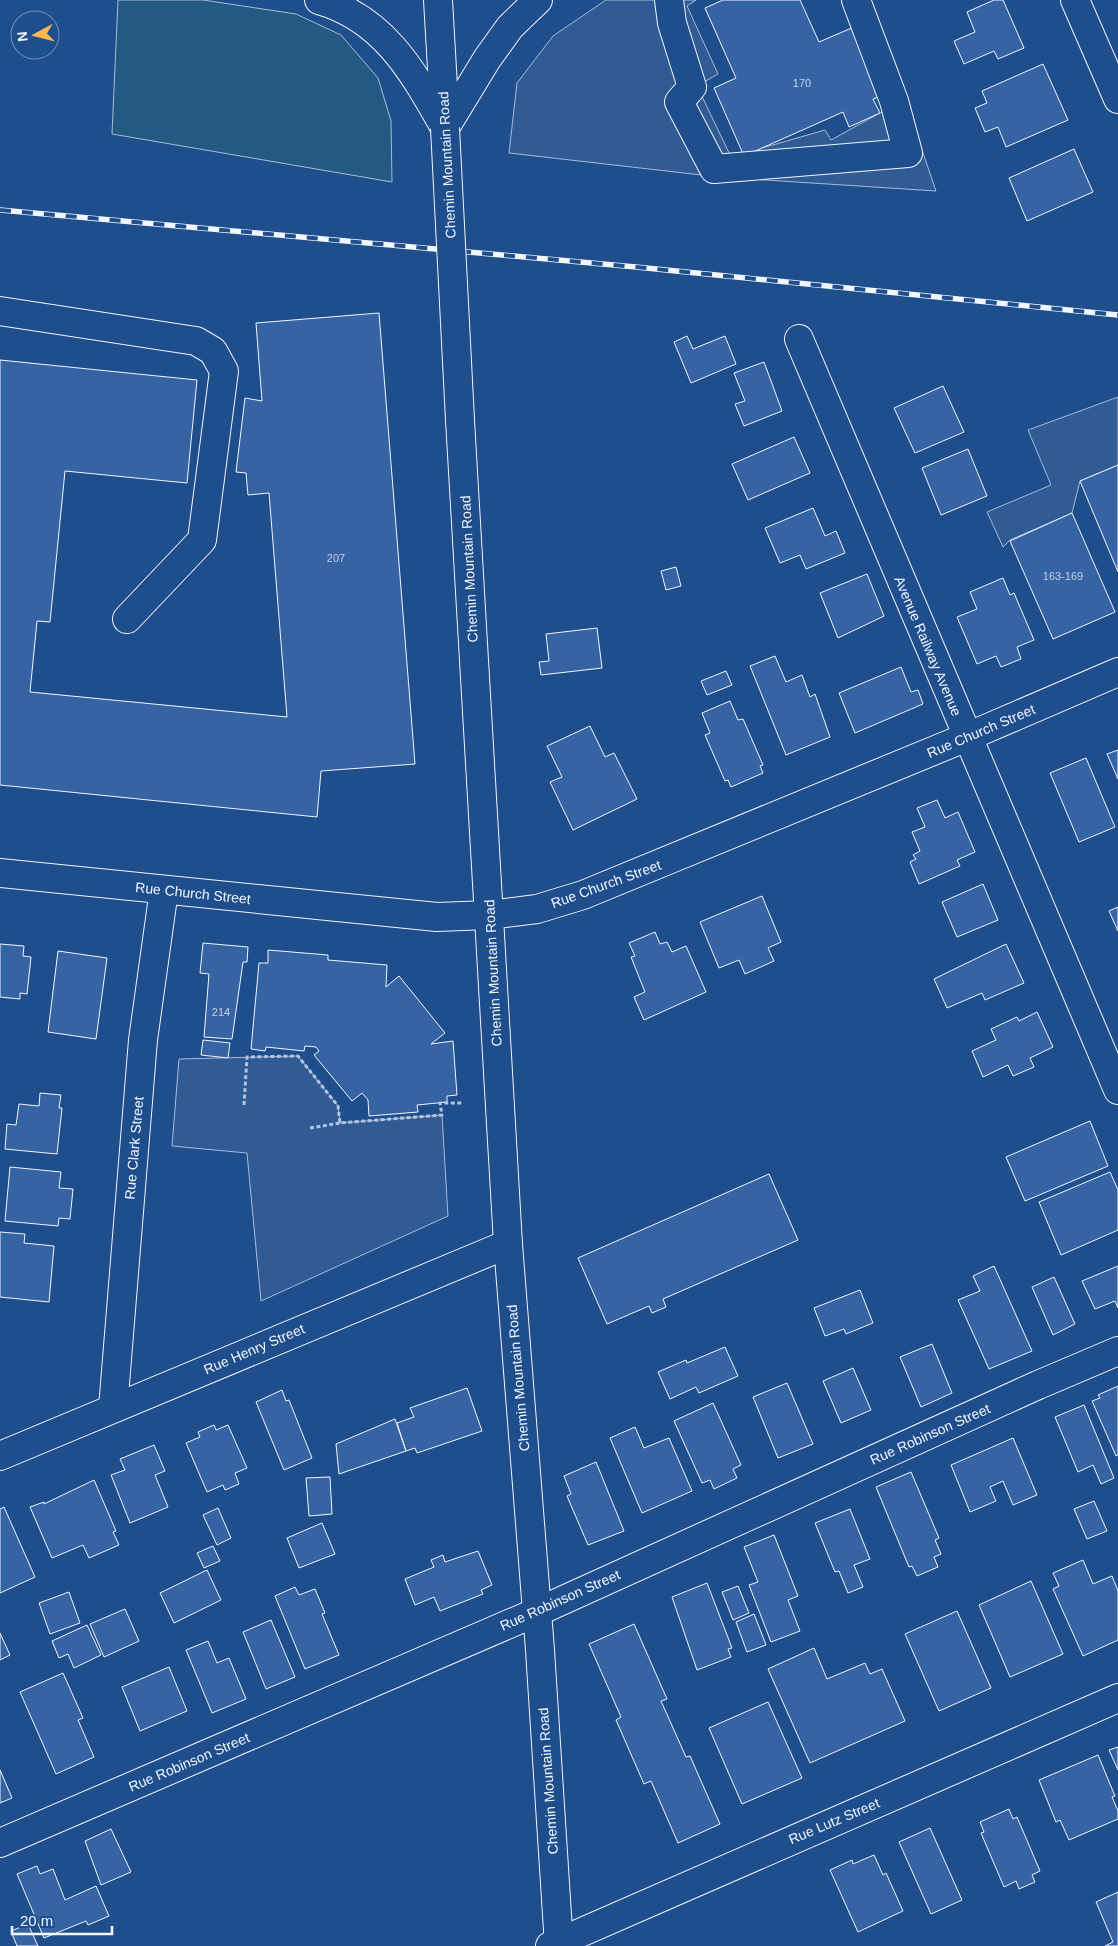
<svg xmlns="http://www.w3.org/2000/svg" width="1118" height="1946" font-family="Helvetica,sans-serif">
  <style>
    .green { fill: #245a82; stroke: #a8bbd7 }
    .parking { fill: #305b95; stroke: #a8bbd7 }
    .building { fill: #3563a3; stroke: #f2f6ff }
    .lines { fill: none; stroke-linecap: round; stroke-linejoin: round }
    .minor-casing { stroke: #f2f6ff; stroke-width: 30 }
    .major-casing { stroke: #f2f6ff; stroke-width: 30 }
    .path { stroke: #b3c4dc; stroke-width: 3; stroke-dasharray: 4 2.5; stroke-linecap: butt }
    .minor { stroke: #1f4e8c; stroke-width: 28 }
    .major { stroke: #1f4e8c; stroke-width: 28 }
    .rail-casing { stroke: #f2f6ff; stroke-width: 5.5 }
    .rail { stroke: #1f4e8c; stroke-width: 4; stroke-dasharray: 11; stroke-linecap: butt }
    .major-bridge-casing { stroke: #f2f6ff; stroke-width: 30; stroke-linecap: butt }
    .major-bridge { stroke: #1f4e8c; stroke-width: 28 }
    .labels { text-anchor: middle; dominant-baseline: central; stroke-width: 4; stroke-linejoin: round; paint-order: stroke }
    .number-label { font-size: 11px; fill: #c3d1e8 }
    .street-label { font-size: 14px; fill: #f2f6ff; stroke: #1f4e8c }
  </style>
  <rect width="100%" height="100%" fill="#1f4e8c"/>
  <path class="green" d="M118,0H203L296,14L341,35L378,78L391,121L392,182L112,134Z"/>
  <path class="parking" d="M606,0H696L687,6L718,74L697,86L731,157L825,130L831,140L880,113L906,103L936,191L719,177L509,153L517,83L553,36Z
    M1118,397V465L1080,481L1072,513L1010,540L1003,547L987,512L1051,485L1028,430Z
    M298,1056L338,1106L340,1123L442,1115L448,1216L261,1301L247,1153L172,1146L179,1059Z"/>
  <path class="building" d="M723,0H800L819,42L854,27L884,95L873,99L880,113L849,127L843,112L744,156L714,88L736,78L705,8Z
    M994,0H1003L1024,48L998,59L994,51L964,64L954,41L975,32L967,12Z
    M1043,64L1068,120L1006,147L998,127L985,132L975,108L987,103L982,91Z
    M1074,149L1093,192L1027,221L1009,178Z
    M379,313L415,764L321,771L317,817L0,785V360L197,380L187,483L65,471L50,622L37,621L30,692L287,717L269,493L248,495L246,473L236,472L245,398L262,401L256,323Z
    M687,336L693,349L725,336L736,364L691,383L674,342Z
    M764,362L782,411L744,426L735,404L745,401L734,373Z
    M943,386L964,432L915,453L894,408Z
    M794,437L810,473L748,500L732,464Z
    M968,449L987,496L941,515L922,468Z
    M1118,465V572L1080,481Z
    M813,508L825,536L836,531L845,553L806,569L800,555L780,563L765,528Z
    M1072,513L1115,612L1053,639L1010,541Z
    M676,567L681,586L666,590L661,571Z
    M867,574L884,616L838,638L820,593Z
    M1003,578L1010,595L1014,593L1034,640L1017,647L1021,659L1001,667L996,656L977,664L957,617L977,609L970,592Z
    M597,628L602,668L541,675L539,662L549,661L546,634Z
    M775,656L786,682L802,675L810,697L815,694L830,737L786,755L750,666Z
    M901,667L911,692L918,690L923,704L855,733L839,693Z
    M726,671L732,685L707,695L701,681Z
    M730,701L738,720L743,719L763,765L760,766L763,773L731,787L728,780L725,781L705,735L710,733L702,713Z
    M590,726L605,757L614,753L637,799L573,830L550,782L562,777L547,746Z
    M1118,750V779L1107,754Z
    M1086,758L1115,827L1079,842L1050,773Z
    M937,800L945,818L958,812L975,852L957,860L960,866L919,884L910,862L916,859L913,855L920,851L912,832L925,827L917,808Z
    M983,884L998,920L957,937L942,902Z
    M762,896L781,942L768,948L774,961L745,974L739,960L719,968L700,922Z
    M1118,907V931L1109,911Z
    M655,932L660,944L667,942L672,952L686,946L706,992L644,1020L634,997L645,992L631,957L635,956L629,943Z
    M203,943L248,947L247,962H243L232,1039L204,1037L209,974L200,973Z
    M0,944L24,946L23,956L31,957L27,994L20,993V999L0,997Z
    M1006,944L1024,983L985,1000L982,993L947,1008L934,979Z
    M268,950L328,955V960L387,965L386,987L399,976L445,1033L431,1044L453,1041L457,1095L447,1096V1102L417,1105L418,1112L369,1116L368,1100L362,1093L352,1101L314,1055L319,1051L316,1047L305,1046L304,1051L266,1047L265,1051L251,1049L259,963H268Z
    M58,951L107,958L96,1039L48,1032Z
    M1037,1012L1053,1047L1030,1058L1034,1067L1013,1076L1008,1065L983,1077L972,1051L996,1040L991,1029L1017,1017L1019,1021Z
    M203,1040L230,1043L228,1058L201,1055Z
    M40,1093L61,1095L59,1108H62L57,1154L5,1149L7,1124L16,1125L19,1104L39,1106Z
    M1090,1121L1108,1166L1025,1201L1006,1157Z
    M10,1167L61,1172L59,1188L73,1189L70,1219L59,1218L58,1226L5,1221Z
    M1110,1172L1118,1190V1230L1061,1255L1039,1202Z
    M769,1174L798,1240L663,1299L666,1307L652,1313L649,1306L607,1324L578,1258Z
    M0,1232L25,1234L24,1243L54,1246L49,1302L0,1297Z
    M994,1266L1032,1351L989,1369L958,1300L980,1291L973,1276Z
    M1118,1266V1308L1115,1301L1095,1309L1082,1281Z
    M1054,1277L1075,1324L1053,1335L1032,1287Z
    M860,1290L873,1323L846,1334L844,1329L825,1336L814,1308Z
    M932,1344L952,1393L921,1407L900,1357Z
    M725,1347L738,1376L699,1393L696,1387L670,1399L658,1372L686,1360L687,1363Z
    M853,1368L871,1410L841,1423L823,1381Z
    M787,1383L813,1444L778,1458L753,1397Z
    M1118,1386V1455L1116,1456L1092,1401L1100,1398L1098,1395Z
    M467,1388L482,1431L417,1453L415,1448L406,1451L397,1423L414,1417L410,1408Z
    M282,1390L286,1401L289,1400L312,1458L284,1470L256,1402Z
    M713,1403L741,1465L733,1469L737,1478L714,1489L710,1480L702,1483L674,1421Z
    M1084,1405L1114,1478L1101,1484L1093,1465L1078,1472L1055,1417Z
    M395,1419L406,1451L339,1474L336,1444Z
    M214,1425L216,1430L228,1425L247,1468L235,1473L239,1484L225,1490L223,1485L207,1492L186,1443L200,1437L198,1432Z
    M635,1427L644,1448L669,1438L692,1491L642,1513L610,1438Z
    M1013,1438L1037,1495L1013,1505L1003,1481L990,1487L996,1501L970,1512L951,1465Z
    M154,1445L165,1471L155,1475L168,1507L130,1523L111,1475L125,1470L120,1459Z
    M596,1462L624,1531L588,1545L567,1496L571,1494L564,1476Z
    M911,1472L939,1538L935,1540L941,1554L934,1557L938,1567L917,1576L912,1566L909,1567L876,1487Z
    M330,1477L332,1514L309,1516L306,1478Z
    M94,1480L116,1531L113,1532L119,1545L89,1558L83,1545L52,1558L30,1507L44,1502V1504Z
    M1094,1501L1107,1531L1087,1539L1074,1509Z
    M4,1507L35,1577L0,1593V1509Z
    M218,1508L231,1538L217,1545L203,1515Z
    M850,1509L870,1559L854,1565L863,1587L848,1593L839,1571L835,1572L815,1523Z
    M322,1523L335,1554L299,1568L287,1538Z
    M774,1535L798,1596L788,1600L800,1631L771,1642L749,1585L758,1582L744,1547Z
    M213,1546L220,1561L204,1568L197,1553Z
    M478,1551L492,1585L481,1590L483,1594L440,1611L434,1597L415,1605L405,1579L434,1567L431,1560L443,1555L445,1562Z
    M1083,1560L1093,1584L1112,1576L1118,1591V1640L1083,1656L1053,1589L1059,1586L1053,1573Z
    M207,1570L221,1600L174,1623L160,1593Z
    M1031,1581L1063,1654L1010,1677L979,1605Z
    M707,1583L732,1648L728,1649L731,1657L697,1670L672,1597Z
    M738,1586L749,1613L733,1620L722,1592Z
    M295,1587L299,1595L315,1589L325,1613L322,1614L339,1655L305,1669L275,1596Z
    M69,1592L80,1623L50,1634L39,1603Z
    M125,1609L139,1641L104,1657L90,1624Z
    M957,1611L991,1688L939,1711L905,1634Z
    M754,1614L766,1645L747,1652L736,1622Z
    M271,1620L295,1677L266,1689L243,1632Z
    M634,1624L667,1699L661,1701L686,1757L690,1756L720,1824L678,1843L651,1781L644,1784L616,1720L621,1717L589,1644Z
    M87,1625L101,1655L74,1668L68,1654L59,1658L52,1641Z
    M0,1633L10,1655L0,1660Z
    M208,1641L217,1663L229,1658L246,1699L212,1713L186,1650Z
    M814,1648L827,1679L865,1663L870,1674L882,1669L905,1721L810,1763L768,1669Z
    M169,1667L187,1711L140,1731L122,1687Z
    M63,1673L83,1718L78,1720L94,1757L56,1774L20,1692Z
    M768,1702L802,1778L742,1804L709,1728Z
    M1118,1747V1770L1109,1750Z
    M1098,1755L1115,1796L1112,1797L1118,1811V1819L1069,1840L1060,1820L1056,1822L1039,1780Z
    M0,1770L12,1798L0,1803Z
    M1009,1809L1013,1819L1017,1817L1040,1871L1032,1875L1035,1882L1019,1889L1016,1881L1004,1887L981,1833L984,1832L980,1822Z
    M930,1828L962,1900L931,1914L899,1842Z
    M111,1829L131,1872L101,1885L85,1841Z
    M874,1855L883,1875L886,1873L903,1911L858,1932L830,1870L852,1860L853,1864Z
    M37,1866L40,1874L53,1869L65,1900L96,1886L109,1916L88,1925L86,1921L44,1938L17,1874Z
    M1118,1892V1946H1105L1113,1942L1096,1902Z
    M28,1924L38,1946H17L11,1931Z"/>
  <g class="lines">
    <g class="minor-casing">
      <path id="minor" d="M669,0L672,23L692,87L679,102L714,169L908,153L894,101L856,0
        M1075,0L1118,99
        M0,311L196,341L213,351L224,371L202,540L127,619
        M799,339L1118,1090
        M0,873L437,917L489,915L537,909L583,895L967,737L1118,672
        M113,1408L143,1040L164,890
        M0,1456L508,1244
        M0,1843L537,1612L1038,1385L1118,1351
        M550,1946L1118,1698"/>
    </g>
    <g class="major-casing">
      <path id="major" d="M319,0C385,19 413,72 445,128
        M438,0L445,121
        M445,128L487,59L510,27L538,0
        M460,420L508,1244L540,1650L559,1946"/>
    </g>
    <path class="path" d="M244,1105L247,1057L298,1056L338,1106L340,1123L442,1115L440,1103H463
      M310,1128L340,1123"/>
    <use href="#minor" class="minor"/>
    <use href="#major" class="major"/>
    <g class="rail-casing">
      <path id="rail" d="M0,210L636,267L1118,315"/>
    </g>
    <use href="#rail" class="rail"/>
    <g class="major-bridge-casing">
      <path id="major-bridge" d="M445,128L460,420"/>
    </g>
    <use href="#major-bridge" class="major-bridge"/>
  </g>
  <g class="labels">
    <g class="number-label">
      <text x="802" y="83">170</text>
      <text x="336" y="558">207</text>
      <text x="1063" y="576">163-169</text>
      <text x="221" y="1012">214</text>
    </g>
    <g class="street-label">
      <text transform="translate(447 165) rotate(-93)">Chemin Mountain Road</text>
      <text transform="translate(469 569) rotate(-93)">Chemin Mountain Road</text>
      <text transform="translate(928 646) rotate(67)">Avenue Railway Avenue</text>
      <text transform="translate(981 731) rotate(-23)">Rue Church Street</text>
      <text transform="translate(606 884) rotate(-20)">Rue Church Street</text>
      <text transform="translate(193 893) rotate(6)">Rue Church Street</text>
      <text transform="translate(493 973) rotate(-93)">Chemin Mountain Road</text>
      <text transform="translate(134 1148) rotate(-85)">Rue Clark Street</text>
      <text transform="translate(254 1349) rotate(-23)">Rue Henry Street</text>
      <text transform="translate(518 1378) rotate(-95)">Chemin Mountain Road</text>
      <text transform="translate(930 1434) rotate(-24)">Rue Robinson Street</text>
      <text transform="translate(560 1600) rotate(-24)">Rue Robinson Street</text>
      <text transform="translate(189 1762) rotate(-23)">Rue Robinson Street</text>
      <text transform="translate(548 1781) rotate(-94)">Chemin Mountain Road</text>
      <text transform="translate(834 1821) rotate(-23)">Rue Lutz Street</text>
    </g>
  </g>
  <g transform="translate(35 35) rotate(263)"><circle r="24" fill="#1f4e8c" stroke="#7391ba"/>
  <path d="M0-4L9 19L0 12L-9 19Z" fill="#ffb74d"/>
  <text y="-8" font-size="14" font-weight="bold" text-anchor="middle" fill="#f2f6ff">N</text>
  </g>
  <path d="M12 1926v8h100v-8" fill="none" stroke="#f2f6ff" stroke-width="2.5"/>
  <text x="20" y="1926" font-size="15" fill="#f2f6ff" stroke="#1f4e8c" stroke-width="4" paint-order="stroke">20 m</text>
</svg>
